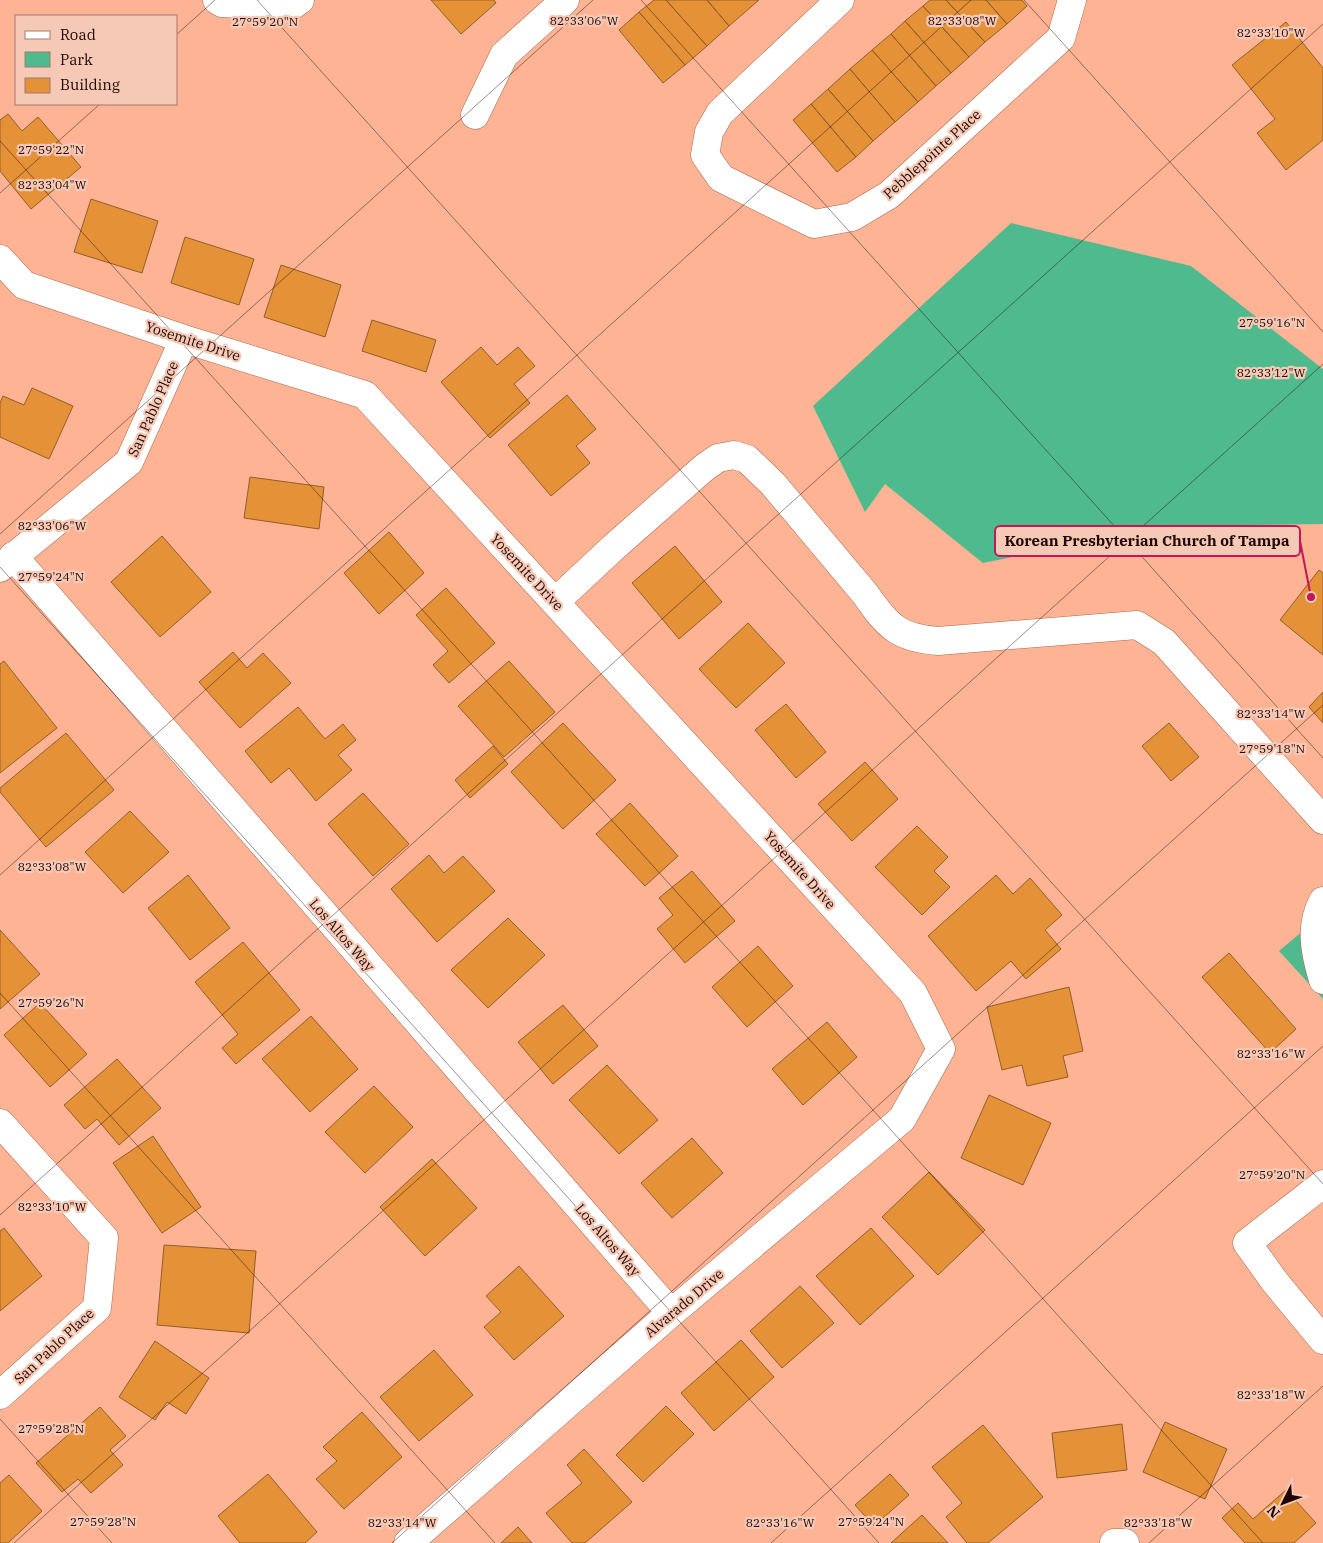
<svg xmlns="http://www.w3.org/2000/svg" width="1323" height="1543" font-family="'IBM Plex Serif',serif">
  <style>
    .green { fill: #50ba8f }
    .building { fill: #e59138; stroke: #935e29 }
    .lines { fill: none; stroke-linecap: round; stroke-linejoin: round }
    .minor-casing { stroke: #ac684b; stroke-width: 29 }
    .minor { stroke: #fff; stroke-width: 28 }
    .ticks { fill: none; stroke: #1f0600; stroke-width: 1; stroke-opacity: 0.45 }
    .labels { text-anchor: middle; dominant-baseline: central; stroke-width: 4.5; stroke-linejoin: round; paint-order: stroke }
    .street-label { font-size: 14px; fill: #1f0600; stroke: #f6c9b6 }
    .ticks-label { font-size: 12px; text-anchor: middle; fill: #1f0600; stroke: #f6c9b6; stroke-width: 4.5; stroke-linejoin: round; paint-order: stroke }
    .leader { fill: none; stroke: #c2185b; stroke-width: 2 }
    .callout-dot { fill: #c2185b; stroke: #f6c9b6; stroke-width: 2 }
    .callout { fill: #f6c9b6; stroke: #c2185b; stroke-width: 2 }
    .callout-label { font-size: 15px; text-anchor: middle; font-weight: bold; fill: #1f0600 }
  </style>
  <rect width="100%" height="100%" fill="#fdb394"/>
  <path class="green" d="M1011,223L1191,266L1323,369V524L1165,526L983,563L885,484L865,512L813,406Z
    M1323,914V999L1279,951Z"/>
  <path class="building" d="M431,0H494L496,3L461,34Z
    M654,0H666L707,46L685,65L639,12Z
    M666,0H707L729,26L707,46Z
    M707,0H759L729,26Z
    M930,0H946L985,42L969,57L923,6Z
    M946,0H986L1007,24L985,42Z
    M986,0H1022L1027,6L1007,24Z
    M923,6L969,57L951,73L905,21Z
    M639,12L685,65L663,83L619,30Z
    M905,21L951,73L936,86L891,34Z
    M1286,22L1323,68V140L1286,170L1257,133L1275,119L1232,65Z
    M891,34L936,86L918,102L872,50Z
    M872,50L918,102L895,122L850,69Z
    M850,69L895,122L873,141L828,89Z
    M828,89L873,141L856,157L811,104Z
    M811,104L856,157L837,172L793,120Z
    M8,114L22,131L38,117L81,167L31,209L0,171V120Z
    M91,199L158,221L142,273L74,252Z
    M185,237L254,259L239,305L171,283Z
    M281,265L341,285L325,337L264,317Z
    M372,320L436,340L426,372L362,351Z
    M481,347L497,365L518,347L535,366L514,384L530,403L490,438L441,382Z
    M32,388L73,406L49,459L0,437V403L3,396L24,405Z
    M567,395L596,429L576,446L590,463L551,496L508,445Z
    M250,477L324,487L319,529L244,518Z
    M389,532L424,573L379,614L344,573Z
    M162,536L211,592L160,637L111,582Z
    M675,546L722,602L679,639L632,583Z
    M1319,570L1323,573V655L1280,620Z
    M446,588L495,643L449,683L433,665L448,651L416,615Z
    M748,623L785,663L736,708L699,669Z
    M233,652L247,668L263,653L291,683L240,728L199,682Z
    M4,661L57,728L0,773V664Z
    M509,661L555,712L504,757L458,706Z
    M1323,692V723L1309,707Z
    M786,704L826,752L796,778L755,730Z
    M298,707L325,739L343,724L356,740L338,755L352,770L316,801L289,768L271,783L245,751Z
    M563,723L616,780L563,829L511,772Z
    M1169,723L1199,757L1171,781L1142,746Z
    M66,733L114,790L46,847L0,792V788Z
    M493,746L508,764L470,798L455,780Z
    M865,762L898,799L852,841L818,804Z
    M363,793L409,844L373,876L328,824Z
    M630,803L678,856L645,886L596,834Z
    M130,811L169,852L123,893L85,852Z
    M917,826L948,857L934,871L950,887L922,915L875,867Z
    M429,855L444,873L463,856L495,891L437,942L391,889Z
    M692,871L735,921L685,963L657,929L673,915L659,898Z
    M188,875L230,928L190,960L148,908Z
    M996,875L1013,894L1030,878L1062,915L1045,930L1061,949L1026,979L1011,961L976,991L928,936Z
    M508,918L545,955L488,1008L451,970Z
    M0,930L40,974L0,1009Z
    M243,942L300,1010L236,1064L222,1048L238,1034L195,982Z
    M758,946L793,986L747,1027L712,987Z
    M1229,953L1296,1029L1270,1053L1202,977Z
    M1069,987L1083,1051L1063,1056L1068,1077L1027,1086L1022,1065L1002,1070L987,1007Z
    M40,1003L87,1054L50,1087L4,1035Z
    M563,1005L598,1046L553,1084L518,1042Z
    M311,1016L358,1069L310,1112L262,1059Z
    M827,1022L857,1057L803,1105L772,1069Z
    M117,1059L161,1108L119,1145L97,1119L85,1129L64,1105Z
    M607,1065L658,1120L619,1154L569,1100Z
    M374,1086L413,1127L365,1173L325,1132Z
    M989,1095L1051,1123L1023,1185L961,1158Z
    M153,1136L201,1207L162,1233L113,1163Z
    M692,1138L723,1173L672,1218L641,1183Z
    M432,1159L477,1208L425,1256L380,1207Z
    M929,1172L985,1230L938,1275L882,1217Z
    M4,1228L42,1276L0,1311V1231Z
    M871,1228L914,1276L860,1325L816,1276Z
    M164,1245L256,1251L249,1333L157,1325Z
    M519,1266L564,1316L514,1360L484,1327L501,1312L486,1296Z
    M800,1286L834,1323L782,1368L750,1331Z
    M741,1340L774,1377L714,1431L681,1393Z
    M155,1341L209,1378L186,1414L167,1402L155,1420L119,1397Z
    M434,1350L473,1395L419,1441L380,1397Z
    M666,1406L694,1434L643,1482L616,1455Z
    M100,1407L126,1436L110,1450L123,1465L91,1493L78,1479L62,1492L36,1463Z
    M362,1412L402,1457L344,1509L316,1479L337,1461L323,1447Z
    M1165,1422L1227,1449L1205,1499L1143,1472Z
    M1122,1424L1127,1470L1057,1478L1052,1433Z
    M983,1425L1043,1497L988,1543H967L946,1517L962,1503L932,1467Z
    M584,1449L632,1502L585,1543H572L546,1513L582,1483L567,1465Z
    M268,1474L317,1532L305,1543H240L218,1516Z
    M890,1474L909,1495L874,1526L855,1505Z
    M9,1475L42,1511L8,1543H0V1483Z
    M1286,1490L1316,1523L1294,1543H1245L1222,1518L1238,1503L1253,1519Z
    M922,1515L948,1543H891Z
    M518,1527L532,1543H501Z"/>
  <g class="lines">
    <g class="minor-casing">
      <path id="minor" d="M217,0L222,3L290,7L300,0
        M840,0L720,113L709,132L705,155L721,178L814,224L852,217L889,195L1061,38L1072,0
        M475,115L504,55L565,0
        M0,259L24,285L184,339L365,395L913,993L941,1049L902,1119L671,1313L408,1543
        M13,556L671,1313
        M0,568L129,462L184,339
        M555,602L615,546L705,467L718,458L734,455L747,459L773,484L866,595C888,627 899,638 938,641L1137,625L1164,642L1323,820
        M1323,901C1309,927 1315,953 1323,980
        M0,1123L104,1238L97,1308L0,1395
        M1323,1184L1247,1243L1275,1282L1323,1340
        M1114,1543H1125"/>
    </g>
    <use href="#minor" class="minor"/>
  </g>
  <path class="ticks" d="M257,0L1323,1184M641,0L1323,758M1024,0L1323,332M176,35L215,0M0,141L1263,1543M0,193L100,104M0,534L593,0M0,567L879,1543M0,875L971,0M0,993L495,1543M0,1215L1323,24M0,1419L112,1543M14,1543L1323,364M392,1543L1323,705M771,1543L1323,1046M1149,1543L1323,1386"/>
  <g class="labels">
    <g class="street-label">
      <text transform="translate(932 154) rotate(-42)">Pebblepointe Place</text>
      <text transform="translate(193 341) rotate(18)">Yosemite Drive</text>
      <text transform="translate(153 409) rotate(-66)">San Pablo Place</text>
      <text transform="translate(527 572) rotate(47)">Yosemite Drive</text>
      <text transform="translate(800 870) rotate(48)">Yosemite Drive</text>
      <text transform="translate(342 935) rotate(49)">Los Altos Way</text>
      <text transform="translate(608 1240) rotate(49)">Los Altos Way</text>
      <text transform="translate(684 1303) rotate(-40)">Alvarado Drive</text>
      <text transform="translate(54 1346) rotate(-43)">San Pablo Place</text>
    </g>
  </g>
  <g class="ticks-label">
    <text x="584" y="25">82°33'06"W</text>
    <text x="962" y="25">82°33'08"W</text>
    <text x="265" y="26">27°59'20"N</text>
    <text x="1271" y="37">82°33'10"W</text>
    <text x="51" y="154">27°59'22"N</text>
    <text x="52" y="189">82°33'04"W</text>
    <text x="1272" y="327">27°59'16"N</text>
    <text x="1271" y="377">82°33'12"W</text>
    <text x="52" y="530">82°33'06"W</text>
    <text x="51" y="581">27°59'24"N</text>
    <text x="1271" y="718">82°33'14"W</text>
    <text x="1272" y="753">27°59'18"N</text>
    <text x="52" y="871">82°33'08"W</text>
    <text x="51" y="1007">27°59'26"N</text>
    <text x="1271" y="1058">82°33'16"W</text>
    <text x="1272" y="1179">27°59'20"N</text>
    <text x="52" y="1211">82°33'10"W</text>
    <text x="1271" y="1399">82°33'18"W</text>
    <text x="51" y="1433">27°59'28"N</text>
    <text x="103" y="1526">27°59'28"N</text>
    <text x="871" y="1526">27°59'24"N</text>
    <text x="402" y="1527">82°33'14"W</text>
    <text x="780" y="1527">82°33'16"W</text>
    <text x="1158" y="1527">82°33'18"W</text>
  </g>
  <path class="leader" d="M1311 597L1300 541"/>
  <circle class="callout-dot" cx="1311" cy="597" r="5"/>
  <rect class="callout" x="995" y="526" width="305" height="30" rx="5"/>
  <g class="callout-label">
    <text x="1147" y="546">Korean Presbyterian Church of Tampa</text>
  </g>
  <rect x="15" y="15" width="162" height="90" fill="#f6c9b6" stroke="#a07b6d"/>
  <rect x="25" y="31" width="25" height="8" fill="#ffffff" stroke="#a07b6d"/>
  <text x="60" y="40" font-size="15" fill="#1f0600">Road</text>
  <rect x="25" y="52" width="25" height="15" fill="#50ba8f" stroke="#a07b6d"/>
  <text x="60" y="65" font-size="15" fill="#1f0600">Park</text>
  <rect x="25" y="78" width="25" height="15" fill="#e59138" stroke="#a07b6d"/>
  <text x="60" y="90" font-size="15" fill="#1f0600">Building</text>
  <g transform="translate(1283 1503) rotate(228)" stroke="#f6c9b6" stroke-width="4" paint-order="stroke">
  <path d="M0-4L9 19L0 12L-9 19Z" fill="#1f0600"/>
  <text y="-8" font-size="14" font-weight="bold" text-anchor="middle" fill="#1f0600">N</text>
  </g>
</svg>
